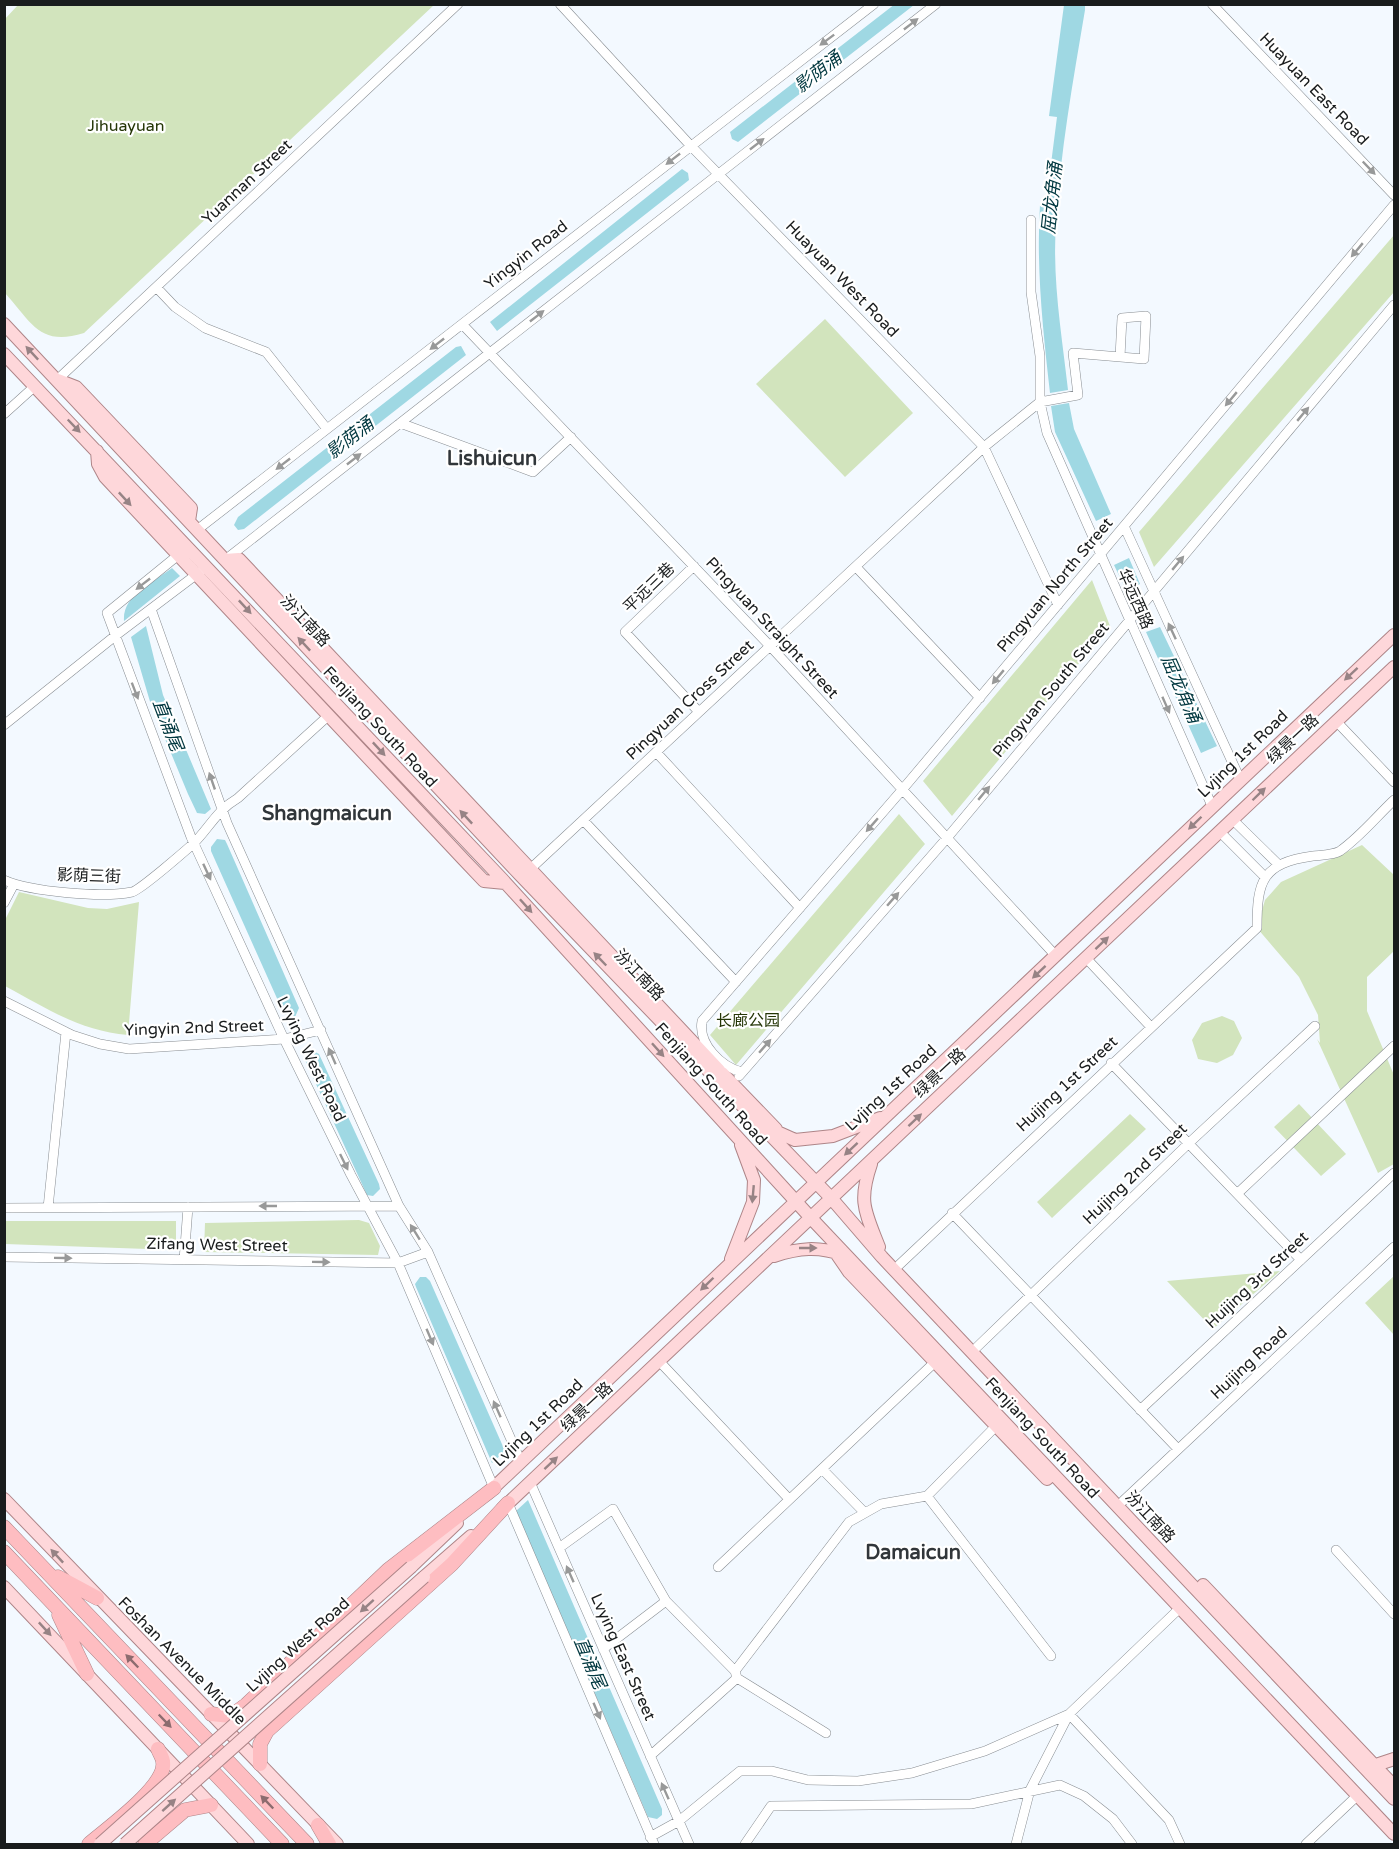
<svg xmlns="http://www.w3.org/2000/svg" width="1399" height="1849" font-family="'Varela Round','Noto Sans SC',sans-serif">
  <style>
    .green { fill: #d2e4bd }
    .water { fill: #9fd8e3 }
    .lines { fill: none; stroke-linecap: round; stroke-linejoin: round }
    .minor-casing { stroke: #888d92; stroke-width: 10 }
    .major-casing { stroke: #ae8588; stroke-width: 14 }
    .highway-casing { stroke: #ae8588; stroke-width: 15 }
    .minor { stroke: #fff; stroke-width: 9 }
    .major { stroke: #fed7da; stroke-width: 12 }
    .highway { stroke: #febdc1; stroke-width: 14 }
    .major-bridge-casing { stroke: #ae8588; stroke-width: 14; stroke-linecap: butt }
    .major-bridge { stroke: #fed7da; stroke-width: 12 }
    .oneway { fill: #989999 }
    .oneway2 { fill: #978385 }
    .oneway3 { fill: #8c6c6f }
    .labels { text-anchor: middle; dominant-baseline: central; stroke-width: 4.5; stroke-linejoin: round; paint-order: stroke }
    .street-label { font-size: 16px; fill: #191c1d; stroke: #fff }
    .park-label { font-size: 16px; fill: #253607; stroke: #fff }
    .water-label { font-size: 18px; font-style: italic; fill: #00373f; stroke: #fff }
    .quarter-label { font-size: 20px; font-weight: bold; fill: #31363a; stroke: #fff }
  </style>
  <rect width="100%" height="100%" fill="#f3f9ff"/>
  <path class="green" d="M18,5H434L84,333C40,347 32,323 5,293L4,20Z
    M1394,235V292L1154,567L1139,532Z
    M825,319L913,413L845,477L756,384Z
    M1092,580L1110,626L952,816L923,781Z
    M899,814L925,844L736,1065L710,1035Z
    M1362,845L1394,875V951L1367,977V1011L1394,1075V1164L1378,1173L1317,1039L1320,1043L1318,1015L1299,977L1257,928L1265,900L1281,882Z
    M19,892L88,908L107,909L139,902L128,1035C80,1031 46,1008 5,986V920Z
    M1222,1016L1234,1021L1242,1038L1233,1055L1217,1063L1198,1059L1192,1040L1202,1023Z
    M1299,1104L1346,1154L1321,1176L1274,1127Z
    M1130,1114L1146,1129L1052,1218L1037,1202Z
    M359,1220L369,1223L380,1246L378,1255L204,1252L205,1223Z
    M5,1221H176V1250L5,1244Z
    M1280,1271L1213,1329L1167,1281Z
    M1394,1276V1335L1365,1303Z"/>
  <path class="water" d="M895,4L914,5L738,142L732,139L730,132Z
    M1064,5H1085V10C1073,81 1060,153 1056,225C1052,279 1062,336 1068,390L1050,393C1043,330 1036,268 1040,205L1046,203L1057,117L1049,116Z
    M682,169L688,173L689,180L497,331L490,322Z
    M461,346L466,355L244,529L238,530L234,525L238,517L456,347Z
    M1069,403L1074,429L1111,514L1096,521L1055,432L1051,406Z
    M1129,558L1140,584L1126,590L1114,565Z
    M172,568L180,576L124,621C122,595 154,582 172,568Z
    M146,626L163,695L211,809L205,814L197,813L188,794L151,705L131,637Z
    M1160,627L1217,746L1201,753L1146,632Z
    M217,839L225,840L227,844L299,1008L295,1017L284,1014L211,851V847Z
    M311,1050L319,1054L379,1184L380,1189L373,1196L367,1195L305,1060V1055Z
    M420,1277H426L430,1281L505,1451L492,1463L416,1287L415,1284Z
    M528,1500L662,1809V1815L657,1819L648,1817L516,1511Z"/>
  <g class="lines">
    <g class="minor-casing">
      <path id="minor" d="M560,4L690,145L984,447L1058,605
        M1212,4L1394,195
        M1031,220V292L1040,356V402L1047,433L1212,806
        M157,288L175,307L205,328L266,352L327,429
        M462,324L770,646L1056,956
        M57,380L458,4
        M4,414L35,386
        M400,423L533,472L571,437
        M1124,526L1240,779
        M197,530L874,4
        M182,552L107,613L191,837L284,1039L351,1175L398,1263L494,1488
        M225,560L936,4
        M694,566L625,632L699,712
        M856,567L980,698
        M151,609L227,823L399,1206L428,1252L521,1462
        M1336,721L1394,782
        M4,725L115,636L201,571
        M656,752L800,908
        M1232,819L1279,865
        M583,820L736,982
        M1219,831L1264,876
        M526,873L984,447L1040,402L1078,395L1073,353L1144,359L1146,316L1122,318L1120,357
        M4,880C31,892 103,898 132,892C140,890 185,851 193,844C210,827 216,811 238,798L328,716
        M4,903L14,884
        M1086,958L1150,1026
        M4,1001L72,1035L100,1044L129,1049L284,1039L321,1030
        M1111,1063L1301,1260
        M742,1072C721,1067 698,1044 702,1021L902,790L1394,205
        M739,1076L947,838L1394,305
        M1238,1193L1394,1046
        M4,1208L399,1206
        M48,1208L66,1032
        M952,1213L1178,1449
        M4,1257L398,1263L428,1252
        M184,1260L188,1207
        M899,1265L1257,928C1257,881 1262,863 1313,856C1321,855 1334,855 1340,851C1360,837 1377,816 1394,800
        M977,1347L1189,1143L1315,1026
        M659,1361L789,1499
        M1140,1410L1394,1173
        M822,1469L864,1512
        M530,1482L689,1844
        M927,1496L1051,1656
        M1123,1501L1394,1247
        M508,1503L654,1844
        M559,1548L613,1509L666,1601L735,1671L737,1678L826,1733
        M1336,1550L1394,1614
        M718,1567L935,1362
        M603,1649L666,1601
        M735,1671L849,1522L881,1504L927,1496L999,1423
        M650,1756L737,1678
        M650,1837L679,1821L740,1771H772L808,1780L858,1781L912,1773L985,1751L1069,1714L1181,1607
        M745,1844L771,1806L971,1804L1060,1785L1084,1796L1113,1819L1132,1844
        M1016,1844L1030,1790L1069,1714L1169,1820L1180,1844
        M1306,1844L1358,1795"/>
    </g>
    <g class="major-casing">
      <path id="major" d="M4,324L521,876L832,1199L882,1257L1394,1799
        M4,354L502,879L811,1218L1394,1834
        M58,380L76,387L191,508L189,521
        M97,451L98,464L105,477L464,860L484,881L505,883
        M225,560L239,559L719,1070L724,1083
        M722,1073L776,1129
        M766,1127L795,1140L833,1136L880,1118
        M871,1164C858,1202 865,1211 879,1247
        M836,1253L849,1272L1047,1479
        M774,1256C799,1248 818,1246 844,1255
        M731,1259L753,1202L754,1180L741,1145
        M487,1494L1394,635
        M4,1499L337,1844
        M502,1509L1394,667
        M411,1567L457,1523
        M424,1577L471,1536
        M1203,1585L1394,1786
        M4,1587L248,1844
        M1370,1767L1394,1759"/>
    </g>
    <g class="highway-casing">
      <path id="highway" d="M4,1527L307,1844
        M4,1552L282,1844
        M58,1577L97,1598
        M59,1615L87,1674
        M211,1714L231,1716L246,1705L388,1570L494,1488
        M260,1764V1744L267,1731L452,1564L508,1503
        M318,1825L329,1844
        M89,1844C106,1829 167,1786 163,1762C163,1758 159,1752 158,1749
        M145,1844L185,1810L211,1805"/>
    </g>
    <use href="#minor" class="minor"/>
    <use href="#major" class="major"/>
    <use href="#highway" class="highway"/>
    <g class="major-bridge-casing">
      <path id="major-bridge" d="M100,1844L411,1567
        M125,1844L424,1577"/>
    </g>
    <use href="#major-bridge" class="major-bridge"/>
  </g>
  <defs><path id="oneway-solid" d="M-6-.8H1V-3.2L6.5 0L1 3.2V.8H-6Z" transform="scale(1.5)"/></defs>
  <g class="oneway">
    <use href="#oneway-solid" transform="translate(911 24) rotate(-38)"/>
    <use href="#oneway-solid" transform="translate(827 40) rotate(143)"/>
    <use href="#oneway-solid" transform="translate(757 144) rotate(-38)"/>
    <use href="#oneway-solid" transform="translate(673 159) rotate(142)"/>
    <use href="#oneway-solid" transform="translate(1369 168) rotate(46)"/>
    <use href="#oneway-solid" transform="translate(1357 250) rotate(130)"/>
    <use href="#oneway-solid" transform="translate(537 316) rotate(-38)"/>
    <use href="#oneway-solid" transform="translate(437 344) rotate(142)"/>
    <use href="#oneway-solid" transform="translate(1231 399) rotate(130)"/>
    <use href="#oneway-solid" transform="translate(1303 414) rotate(-50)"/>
    <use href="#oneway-solid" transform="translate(354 459) rotate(-38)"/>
    <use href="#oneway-solid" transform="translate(283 464) rotate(142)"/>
    <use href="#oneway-solid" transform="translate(1178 563) rotate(-50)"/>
    <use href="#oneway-solid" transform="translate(143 584) rotate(142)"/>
    <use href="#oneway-solid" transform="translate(1172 631) rotate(-115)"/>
    <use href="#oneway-solid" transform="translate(998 677) rotate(130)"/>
    <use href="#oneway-solid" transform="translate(135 691) rotate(69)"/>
    <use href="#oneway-solid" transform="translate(1166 705) rotate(66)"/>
    <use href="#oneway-solid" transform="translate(212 781) rotate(-109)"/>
    <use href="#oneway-solid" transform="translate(984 793) rotate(-50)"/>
    <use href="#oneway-solid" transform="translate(872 825) rotate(131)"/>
    <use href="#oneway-solid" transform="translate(207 872) rotate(65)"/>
    <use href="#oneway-solid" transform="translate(893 899) rotate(-49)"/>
    <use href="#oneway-solid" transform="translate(765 1046) rotate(-49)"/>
    <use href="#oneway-solid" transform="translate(332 1056) rotate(-114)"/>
    <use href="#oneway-solid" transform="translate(344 1162) rotate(64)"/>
    <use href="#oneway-solid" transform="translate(268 1206) rotate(180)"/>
    <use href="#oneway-solid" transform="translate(415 1232) rotate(-122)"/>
    <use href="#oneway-solid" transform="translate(63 1258) rotate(1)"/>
    <use href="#oneway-solid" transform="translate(321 1262) rotate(1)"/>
    <use href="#oneway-solid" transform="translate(430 1337) rotate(67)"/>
    <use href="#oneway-solid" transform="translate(497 1409) rotate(-114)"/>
    <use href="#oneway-solid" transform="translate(570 1574) rotate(-114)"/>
    <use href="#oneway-solid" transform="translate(597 1711) rotate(67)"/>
    <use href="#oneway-solid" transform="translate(665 1791) rotate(-114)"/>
  </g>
  <g class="oneway2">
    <use href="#oneway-solid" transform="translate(32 353) rotate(-133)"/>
    <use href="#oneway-solid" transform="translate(74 426) rotate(46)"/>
    <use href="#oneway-solid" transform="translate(125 499) rotate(47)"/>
    <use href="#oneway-solid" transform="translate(245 607) rotate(47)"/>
    <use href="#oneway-solid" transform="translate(304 644) rotate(-133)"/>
    <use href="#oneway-solid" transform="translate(1351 674) rotate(137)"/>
    <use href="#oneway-solid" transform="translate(379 749) rotate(47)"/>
    <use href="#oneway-solid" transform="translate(1259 794) rotate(-44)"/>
    <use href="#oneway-solid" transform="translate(466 817) rotate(-133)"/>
    <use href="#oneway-solid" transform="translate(1195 823) rotate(136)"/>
    <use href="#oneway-solid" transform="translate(526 906) rotate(48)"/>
    <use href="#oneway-solid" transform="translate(1102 943) rotate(-43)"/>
    <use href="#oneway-solid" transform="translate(600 959) rotate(-134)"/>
    <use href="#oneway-solid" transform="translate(1039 972) rotate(137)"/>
    <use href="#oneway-solid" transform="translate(658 1050) rotate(48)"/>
    <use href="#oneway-solid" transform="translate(915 1120) rotate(-43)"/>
    <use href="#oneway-solid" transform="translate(851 1149) rotate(137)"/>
    <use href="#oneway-solid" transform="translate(753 1194) rotate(95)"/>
    <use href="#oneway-solid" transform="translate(808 1248)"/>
    <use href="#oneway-solid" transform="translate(707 1284) rotate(136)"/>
    <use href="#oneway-solid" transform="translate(551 1463) rotate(-43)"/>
    <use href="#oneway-solid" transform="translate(57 1556) rotate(-133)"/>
    <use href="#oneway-solid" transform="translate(367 1606) rotate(138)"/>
    <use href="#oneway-solid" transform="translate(45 1629) rotate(47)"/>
    <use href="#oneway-solid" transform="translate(169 1805) rotate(-42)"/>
  </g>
  <g class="oneway3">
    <use href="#oneway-solid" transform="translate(132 1661) rotate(-134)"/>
    <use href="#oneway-solid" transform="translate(165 1721) rotate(46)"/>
    <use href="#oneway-solid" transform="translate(267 1802) rotate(-134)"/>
  </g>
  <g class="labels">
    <g class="street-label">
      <text transform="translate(1314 89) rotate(46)">Huayuan East Road</text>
      <text transform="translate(247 182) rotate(-43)">Yuannan Street</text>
      <text transform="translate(526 255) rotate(-38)">Yingyin Road</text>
      <text transform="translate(842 279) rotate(46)">Huayuan West Road</text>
      <text transform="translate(1055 585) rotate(-50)">Pingyuan North Street</text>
      <text transform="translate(649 588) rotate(-44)">平远三巷</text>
      <text transform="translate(1135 599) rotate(66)">华远西路</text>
      <text transform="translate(305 621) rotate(47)">汾江南路</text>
      <text transform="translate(772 628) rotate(47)">Pingyuan Straight Street</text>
      <text transform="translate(1051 690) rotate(-50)">Pingyuan South Street</text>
      <text transform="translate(690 700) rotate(-43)">Pingyuan Cross Street</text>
      <text transform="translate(380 727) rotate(47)">Fenjiang South Road</text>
      <text transform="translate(1293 739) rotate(-43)">绿景一路</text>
      <text transform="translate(1243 754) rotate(-44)">Lvjing 1st Road</text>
      <text transform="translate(89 876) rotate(2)">影荫三街</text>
      <text transform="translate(639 975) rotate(46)">汾江南路</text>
      <text transform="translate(194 1028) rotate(-2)">Yingyin 2nd Street</text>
      <text transform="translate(311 1059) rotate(64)">Lvying West Road</text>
      <text transform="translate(940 1073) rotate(-43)">绿景一路</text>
      <text transform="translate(711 1084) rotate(48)">Fenjiang South Road</text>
      <text transform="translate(1067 1084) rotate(-43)">Huijing 1st Street</text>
      <text transform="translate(891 1088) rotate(-43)">Lvjing 1st Road</text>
      <text transform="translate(1135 1174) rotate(-44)">Huijing 2nd Street</text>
      <text transform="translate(217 1245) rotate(1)">Zifang West Street</text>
      <text transform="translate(1257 1280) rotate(-43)">Huijing 3rd Street</text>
      <text transform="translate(1249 1363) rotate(-43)">Huijing Road</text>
      <text transform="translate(587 1407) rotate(-43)">绿景一路</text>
      <text transform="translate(538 1423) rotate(-44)">Lvjing 1st Road</text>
      <text transform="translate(1042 1438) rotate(47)">Fenjiang South Road</text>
      <text transform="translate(1150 1517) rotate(47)">汾江南路</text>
      <text transform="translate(298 1645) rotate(-42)">Lvjing West Road</text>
      <text transform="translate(623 1657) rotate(66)">Lvying East Street</text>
      <text transform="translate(182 1661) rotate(45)">Foshan Avenue Middle</text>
    </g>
    <g class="park-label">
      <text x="126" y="126">Jihuayuan</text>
      <text x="748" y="1021">长廊公园</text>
    </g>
    <g class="water-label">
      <text transform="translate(818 72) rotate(-38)">影荫涌</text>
      <text transform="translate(1052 198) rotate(-84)">屈龙角涌</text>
      <text transform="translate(350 438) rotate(-38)">影荫涌</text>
      <text transform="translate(1181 689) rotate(66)">屈龙角涌</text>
      <text transform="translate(168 725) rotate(69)">直涌尾</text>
      <text transform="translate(590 1663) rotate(67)">直涌尾</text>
    </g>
    <g class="quarter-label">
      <text x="492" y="459">Lishuicun</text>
      <text x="327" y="814">Shangmaicun</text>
      <text x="913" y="1553">Damaicun</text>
    </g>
  </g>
  <rect width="1399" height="1849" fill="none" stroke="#191c1d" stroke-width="12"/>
</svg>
